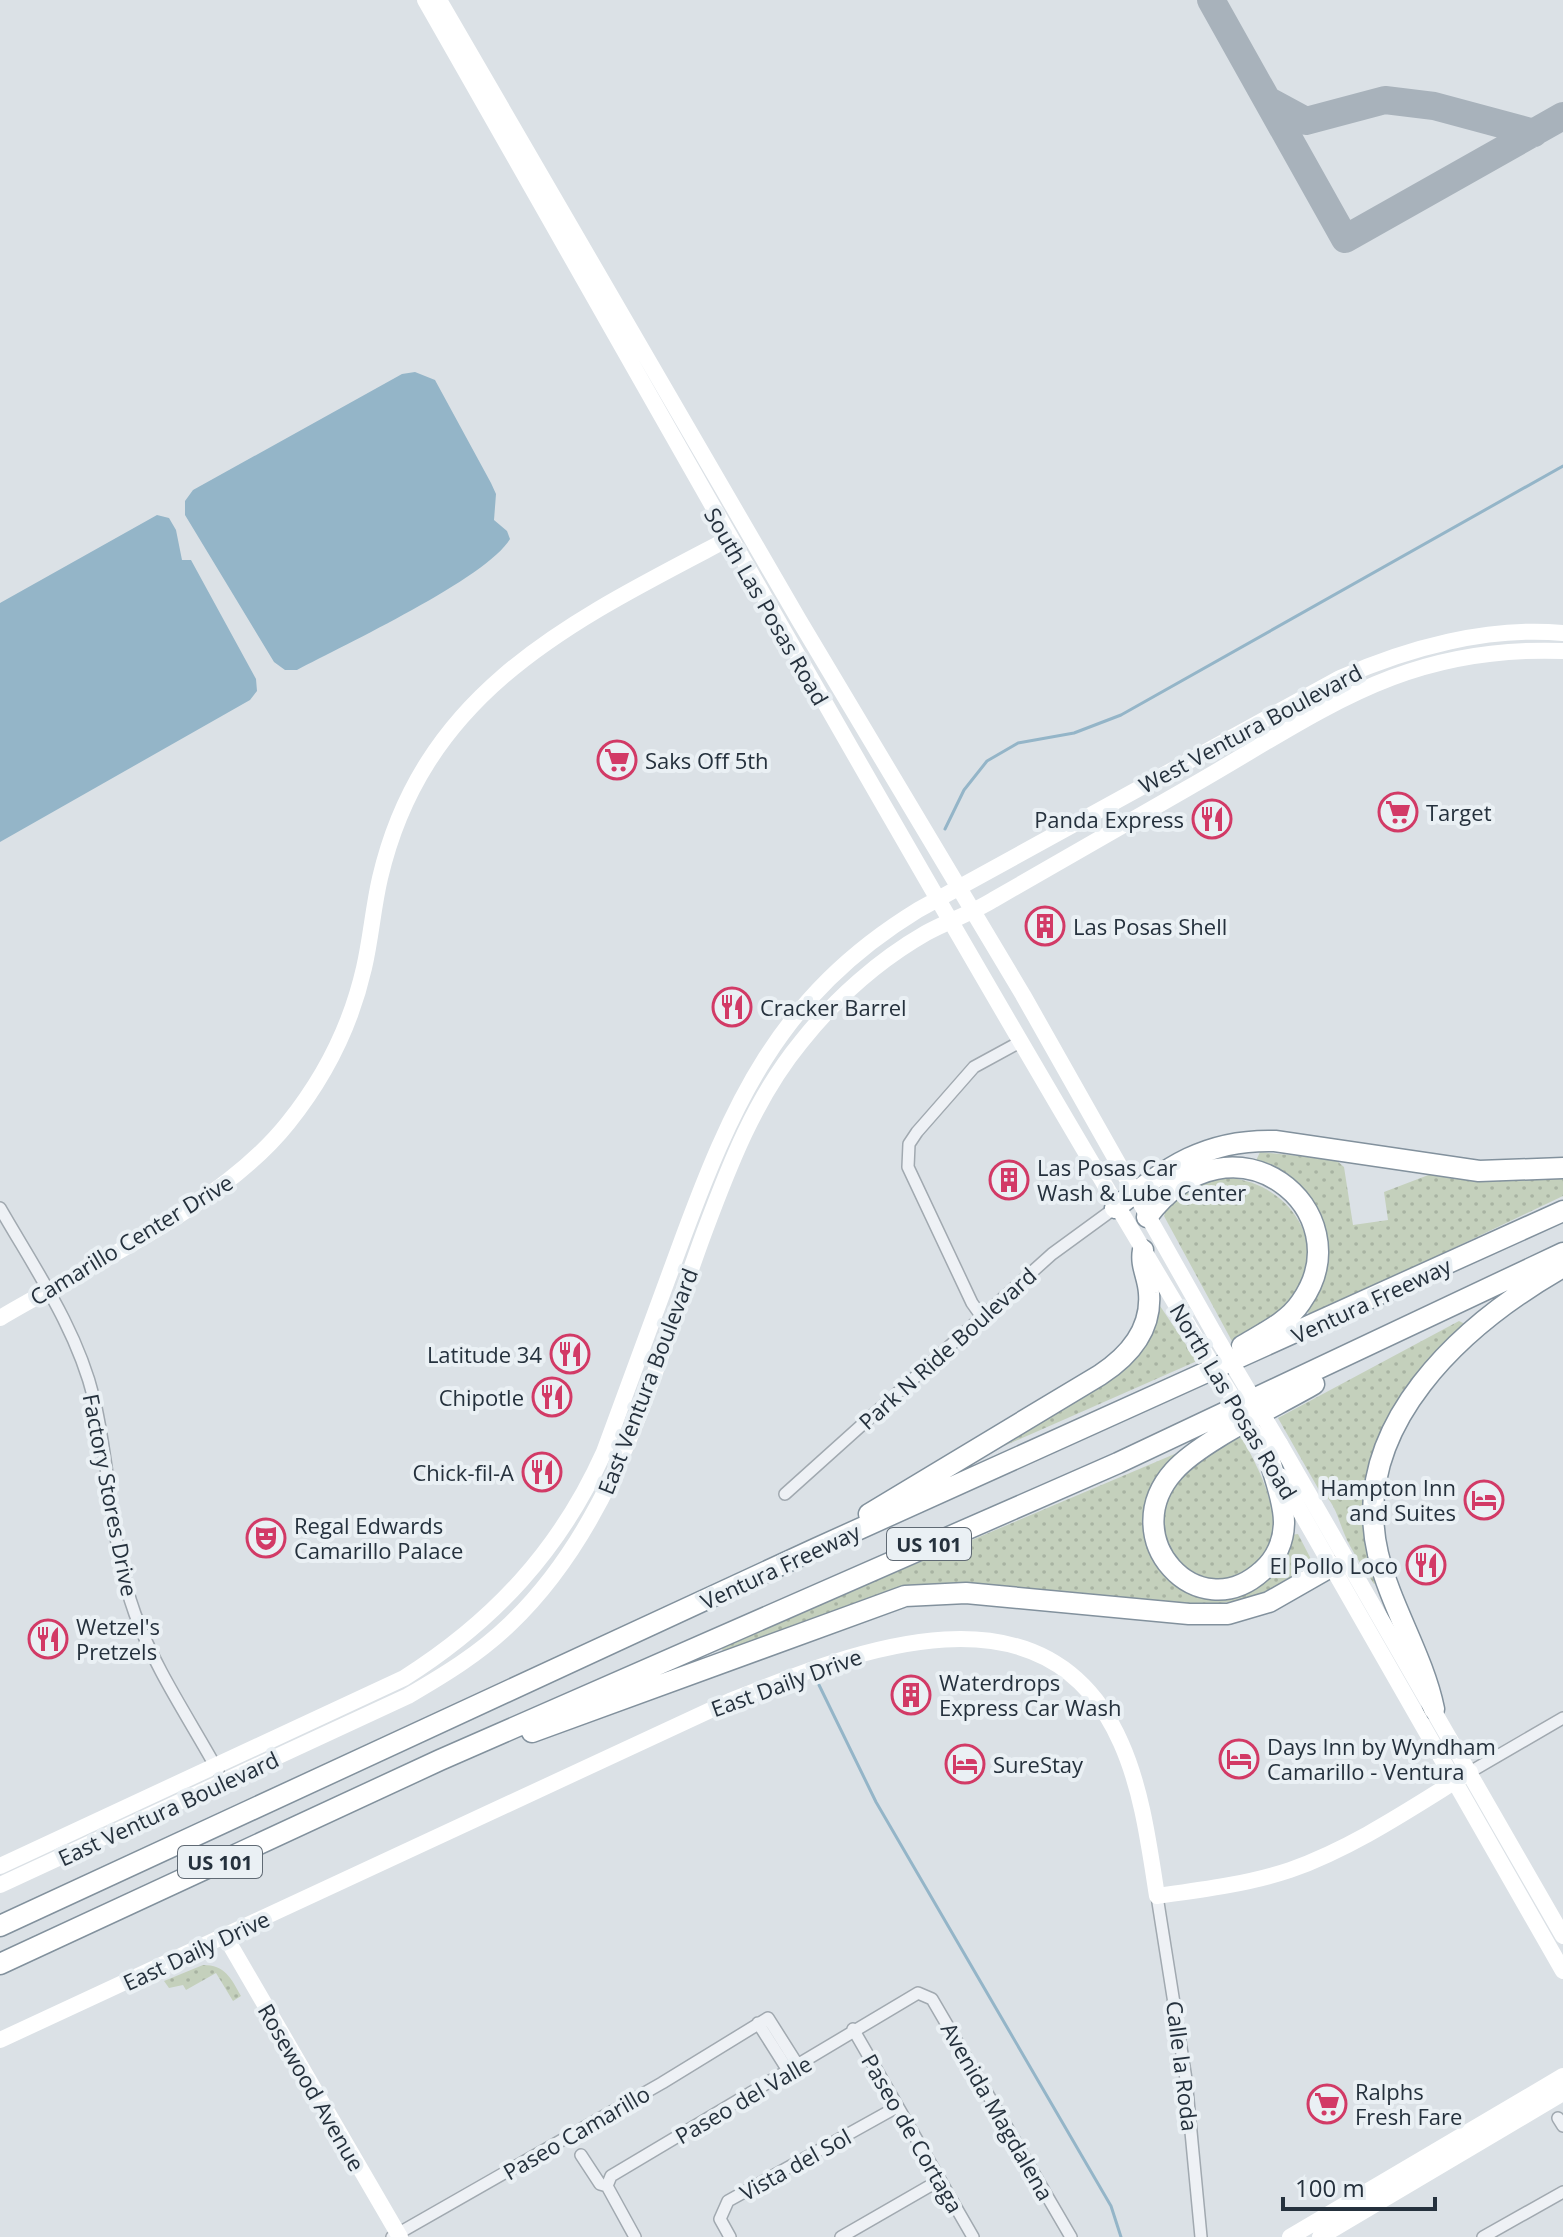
<svg xmlns="http://www.w3.org/2000/svg" width="1563" height="2237" font-family="'Open Sans',sans-serif">
  <style>
    .grass { fill: url(#grass-dots) }
    .water { fill: #94b5c8 }
    .lines { fill: none; stroke-linecap: round; stroke-linejoin: round }
    .stream { stroke: #94b5c8; stroke-width: 3 }
    .taxiway { stroke: #a8b2bb; stroke-width: 28 }
    .street-casing { stroke: #a1a9b0; stroke-width: 14 }
    .highway-casing { stroke: #82919d; stroke-width: 23 }
    .street { stroke: #eef1f5; stroke-width: 11 }
    .secondary { stroke: #fff; stroke-width: 16 }
    .highway { stroke: #fff; stroke-width: 20 }
    .secondary-bridge { stroke: #fff; stroke-width: 16 }
    .labels { text-anchor: middle; dominant-baseline: central; stroke-width: 8; stroke-linejoin: round; paint-order: stroke }
    .shield { fill: #eaf0f4; stroke: #606a74; stroke-width: 2 }
    .shield-label { font-size: 20px; font-weight: bold; fill: #25313d }
    .street-label { font-size: 22px; fill: #25313d; stroke: #eaf0f4 }
    .poi-label { font-size: 22px; fill: #25313d; stroke: #eaf0f4; text-anchor: start }
  </style>
  <defs>
    <pattern id="grass-dots" width="8" height="8" patternUnits="userSpaceOnUse" patternTransform="scale(2)"><rect width="8" height="8" fill="#c4d0bc"/><path d="M2 2h.1M6 6h.1" fill="none" stroke="#a8b3a2" stroke-width="1.8" stroke-linecap="round"/></pattern>
  </defs>
  <rect width="100%" height="100%" fill="#dbe1e6"/>
  <path class="grass" d="M1260,1152L1336,1160L1344,1167L1353,1225L1388,1220L1384,1192L1431,1174L1516,1180L1563,1176V1196L1311,1316L1304,1307L1321,1238L1254,1165Z
    M1228,1178C1294,1182 1338,1257 1286,1309C1272,1322 1250,1332 1233,1343L1164,1216C1171,1192 1205,1181 1228,1178Z
    M1160,1306L1197,1361L1004,1446L1002,1444L1083,1393Z
    M1459,1321L1467,1325L1379,1443V1581L1374,1584C1364,1568 1351,1551 1344,1533C1337,1516 1335,1502 1319,1490L1278,1418Z
    M1241,1437C1263,1474 1302,1552 1242,1575C1228,1580 1209,1584 1195,1576C1181,1569 1169,1554 1166,1539C1153,1485 1198,1458 1241,1437Z
    M1177,1453L1181,1459L1149,1539L1219,1595L1290,1535L1298,1534L1314,1565L1258,1597L1210,1605L962,1585L724,1656L722,1648L748,1635Z
    M203,1965C225,1965 231,1978 241,1996L233,2001L216,1973L186,1990L183,1985L169,1988L164,1981Z"/>
  <path class="water" d="M415,372L435,380L491,483L496,494L494,520L507,531L510,539C487,578 344,645 297,670H285L274,662L185,515V501L193,490L402,374Z
    M157,515L169,518L176,530L182,560H191L256,679L257,691L250,700L0,842V603Z"/>
  <g class="lines">
    <path class="stream" d="M945,829L964,790L987,761L1018,743L1074,733L1121,715L1563,466
      M819,1685L876,1802L1111,2206L1121,2237"/>
    <path class="taxiway" d="M1211,0L1345,239L1563,116
      M1269,101L1306,121L1385,100L1434,106L1534,133"/>
    <g class="street-casing">
      <path id="street" d="M0,1208C35,1269 77,1329 94,1399C111,1470 110,1545 135,1614C155,1669 190,1720 218,1771
        M982,1317L972,1303L908,1167L909,1144L917,1132L974,1067L1020,1042
        M785,1494L1052,1254L1115,1208
        M1470,1772L1563,1718
        M1157,1896L1186,2079L1201,2237
        M758,2023L789,2072
        M853,2029L973,2237
        M1558,2118L1563,2126
        M581,2155L600,2184L607,2186
        M607,2186L611,2176L918,1993L932,1999L1071,2237
        M607,2186L635,2237
        M392,2237L662,2083L768,2018L799,2067
        M730,2237L720,2219L728,2201L897,2107
        M841,2237L940,2180
        M1483,2237L1563,2192"/>
    </g>
    <g class="highway-casing">
      <path id="highway" d="M1115,1208C1168,1167 1205,1139 1275,1141L1479,1171L1563,1168
        M1147,1217C1233,1102 1365,1211 1301,1302C1288,1322 1262,1334 1242,1346
        M1269,1457C1274,1477 1284,1501 1284,1522C1284,1541 1276,1559 1262,1571C1198,1629 1114,1538 1174,1471C1202,1440 1275,1407 1314,1384
        M869,1514L1100,1375C1129,1356 1152,1330 1149,1293C1148,1276 1140,1266 1143,1250
        M1434,1709C1423,1656 1391,1607 1378,1554C1348,1426 1463,1324 1563,1267
        M532,1732L905,1596L966,1593L1189,1614H1228L1269,1602L1332,1566
        M0,1926L815,1549L1563,1211
        M0,1964L440,1760L1118,1463L1563,1253"/>
    </g>
    <use href="#street" class="street"/>
    <path class="secondary" d="M425,0C681,449 933,900 1199,1343
      M439,0L799,620L1023,995L1214,1333
      M0,1318C91,1264 223,1205 288,1123C325,1077 351,1025 364,968C371,938 373,908 380,878C424,690 572,621 728,539
      M1280,1444L1563,1936
      M1280,1476L1563,1971
      M0,1866L404,1678C494,1621 560,1550 604,1452C628,1385 653,1318 678,1251C732,1104 778,996 918,910L1340,678C1408,648 1488,626 1563,633
      M0,1885L408,1696C444,1675 479,1654 510,1624C617,1522 654,1368 704,1233C729,1166 755,1098 801,1042C835,999 879,960 926,933C948,921 972,913 993,900C1058,863 1123,826 1188,788C1320,713 1401,645 1563,651
      M225,1936L400,2237
      M0,2040L730,1701C856,1650 1046,1574 1121,1743C1142,1790 1149,1845 1157,1896C1201,1890 1248,1884 1290,1870C1355,1847 1413,1807 1470,1772
      M1290,2237L1563,2076
      M1320,2237L1563,2093"/>
    <use href="#highway" class="highway"/>
    <path class="secondary-bridge" d="M1214,1333L1280,1444
      M1199,1343L1264,1448"/>
  </g>
  <defs>
    <g id="supermarket-ring" transform="scale(2)"><circle r="9.5" fill="#eaf0f4" stroke="#d23a66" stroke-width="1.5"/><path d="M-6-5.5h2.5l.6 2H6L4.5 2H-2.5L-4.4-4H-6ZM-1.5 3.2a1.3 1.3 0 1 0 .1 0ZM3 3.2a1.3 1.3 0 1 0 .1 0Z" fill="#d23a66"/></g>
    <g id="restaurant-ring" transform="scale(2)"><circle r="9.5" fill="#eaf0f4" stroke="#d23a66" stroke-width="1.5"/><path d="M-5-6h1v4h1v-4h1v4h1v-4h1v5L-1.5 .5V6h-2V.5L-5-1ZM5-6V6H3V1.5H1.5Q1.5-4 5-6Z" fill="#d23a66"/></g>
    <g id="building-ring" transform="scale(2)"><circle r="9.5" fill="#eaf0f4" stroke="#d23a66" stroke-width="1.5"/><path d="M-4-6H4V6H1V3H-1V6H-4ZM-2.5-4.3h1.7v1.8h-1.7ZM.8-4.3h1.7v1.8H.8ZM-2.5-1h1.7V.8h-1.7ZM.8-1h1.7V.8H.8Z" fill="#d23a66"/></g>
    <g id="hotel-ring" transform="scale(2)"><circle r="9.5" fill="#eaf0f4" stroke="#d23a66" stroke-width="1.5"/><path d="M-6-4.5h1.5V1H6V5H4.5V3h-9V5H-6ZM-4 0a1.8 1.8 0 1 1 3.6 0ZM.5 0V-2.5h3Q6-2.5 6 0Z" fill="#d23a66"/></g>
    <g id="theatre-ring" transform="scale(2)"><circle r="9.5" fill="#eaf0f4" stroke="#d23a66" stroke-width="1.5"/><path d="M-5-5.5Q0-4 5-5.5V0Q5 5 0 6Q-5 5-5 0ZM-3.3-2.5H-1v1.5H-3.3ZM1-2.5H3.3v1.5H1ZM-2.8 1Q0 5.5 2.8 1Z" fill="#d23a66"/></g>
  </defs>
  <g fill-rule="evenodd">
    <use href="#supermarket-ring" x="617" y="760"/>
    <use href="#supermarket-ring" x="1398" y="812"/>
    <use href="#restaurant-ring" x="1212" y="819"/>
    <use href="#building-ring" x="1045" y="926"/>
    <use href="#restaurant-ring" x="732" y="1007"/>
    <use href="#building-ring" x="1009" y="1180"/>
    <use href="#restaurant-ring" x="570" y="1354"/>
    <use href="#restaurant-ring" x="552" y="1397"/>
    <use href="#restaurant-ring" x="542" y="1472"/>
    <use href="#hotel-ring" x="1484" y="1500"/>
    <use href="#theatre-ring" x="266" y="1538"/>
    <use href="#restaurant-ring" x="1426" y="1565"/>
    <use href="#restaurant-ring" x="48" y="1639"/>
    <use href="#building-ring" x="911" y="1695"/>
    <use href="#hotel-ring" x="1239" y="1759"/>
    <use href="#hotel-ring" x="965" y="1764"/>
    <use href="#supermarket-ring" x="1327" y="2104"/>
  </g>
  <g class="labels">
    <g class="shield">
      <rect x="887" y="1528" width="84" height="32" rx="6"/>
      <rect x="178" y="1846" width="84" height="32" rx="6"/>
    </g>
    <g class="shield-label">
      <text x="929" y="1544">US 101</text>
      <text x="220" y="1862">US 101</text>
    </g>
    <g class="street-label">
      <text transform="translate(767 606) rotate(60)">South Las Posas Road</text>
      <text transform="translate(1250 728) rotate(-28)">West Ventura Boulevard</text>
      <text transform="translate(131 1239) rotate(-31)">Camarillo Center Drive</text>
      <text transform="translate(1371 1300) rotate(-25)">Ventura Freeway</text>
      <text transform="translate(947 1348) rotate(-42)">Park N Ride Boulevard</text>
      <text transform="translate(647 1381) rotate(-69)">East Ventura Boulevard</text>
      <text transform="translate(1234 1401) rotate(59)">North Las Posas Road</text>
      <text transform="translate(111 1495) rotate(79)">Factory Stores Drive</text>
      <text transform="translate(780 1566) rotate(-25)">Ventura Freeway</text>
      <text transform="translate(786 1682) rotate(-20)">East Daily Drive</text>
      <text transform="translate(168 1808) rotate(-25)">East Ventura Boulevard</text>
      <text transform="translate(196 1950) rotate(-25)">East Daily Drive</text>
      <text transform="translate(1183 2066) rotate(83)">Calle la Roda</text>
      <text transform="translate(312 2087) rotate(60)">Rosewood Avenue</text>
      <text transform="translate(743 2099) rotate(-30)">Paseo del Valle</text>
      <text transform="translate(998 2111) rotate(60)">Avenida Magdalena</text>
      <text transform="translate(576 2132) rotate(-30)">Paseo Camarillo</text>
      <text transform="translate(913 2133) rotate(60)">Paseo de Cortaga</text>
      <text transform="translate(795 2164) rotate(-29)">Vista del Sol</text>
    </g>
    <g class="poi-label">
      <text x="645" y="760">Saks Off 5th</text>
      <text x="1426" y="812">Target</text>
      <text x="1184" y="819" text-anchor="end">Panda Express</text>
      <text x="1073" y="926">Las Posas Shell</text>
      <text x="760" y="1007">Cracker Barrel</text>
      <text x="1037" y="1167">Las Posas Car<tspan x="1037" dy="25">Wash &amp; Lube Center</tspan></text>
      <text x="542" y="1354" text-anchor="end">Latitude 34</text>
      <text x="524" y="1397" text-anchor="end">Chipotle</text>
      <text x="514" y="1472" text-anchor="end">Chick-fil-A</text>
      <text x="1456" y="1487" text-anchor="end">Hampton Inn<tspan x="1456" dy="25">and Suites</tspan></text>
      <text x="294" y="1525">Regal Edwards<tspan x="294" dy="25">Camarillo Palace</tspan></text>
      <text x="1398" y="1565" text-anchor="end">El Pollo Loco</text>
      <text x="76" y="1626">Wetzel's<tspan x="76" dy="25">Pretzels</tspan></text>
      <text x="939" y="1682">Waterdrops<tspan x="939" dy="25">Express Car Wash</tspan></text>
      <text x="1267" y="1746">Days Inn by Wyndham<tspan x="1267" dy="25">Camarillo - Ventura</tspan></text>
      <text x="993" y="1764">SureStay</text>
      <text x="1355" y="2091">Ralphs<tspan x="1355" dy="25">Fresh Fare</tspan></text>
    </g>
  </g>
  <path d="M1283 2197v12h152v-12" fill="none" stroke="#25313d" stroke-width="4"/>
  <text x="1295" y="2197" font-size="24" fill="#25313d" stroke="#eaf0f4" stroke-width="6" paint-order="stroke">100 m</text>
</svg>
